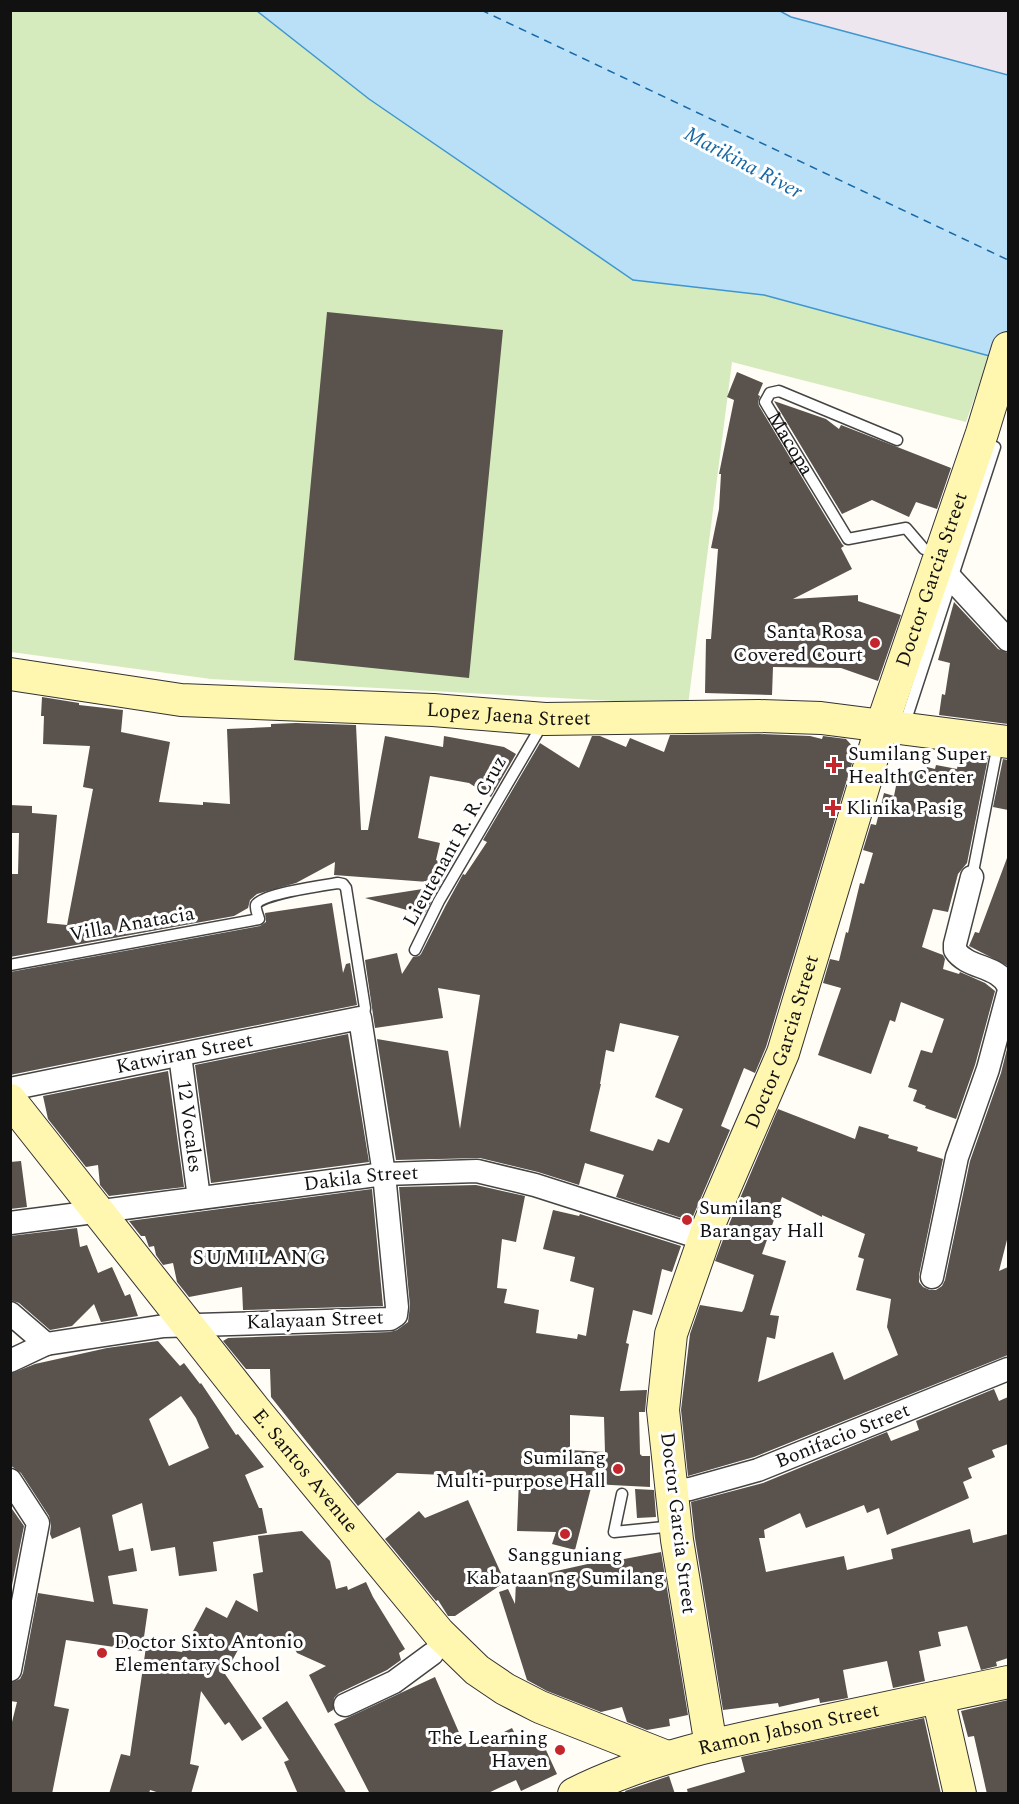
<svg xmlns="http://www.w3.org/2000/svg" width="1019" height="1804" font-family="Spectral,serif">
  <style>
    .industrial { fill: #eee6ef }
    .green { fill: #d5ebbd }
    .water { fill: #b9e0f7; stroke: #3f96cf; stroke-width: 1.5 }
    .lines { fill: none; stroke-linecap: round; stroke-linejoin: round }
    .ferry { stroke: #1768a6; stroke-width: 1.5; stroke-dasharray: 8 6; stroke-linecap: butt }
    .building { fill: #5a524d; fill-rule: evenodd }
    .lane-casing { stroke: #444; stroke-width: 13 }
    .street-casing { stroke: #444; stroke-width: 25 }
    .secondary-casing { stroke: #333; stroke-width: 34 }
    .lane { stroke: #fff; stroke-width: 10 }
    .street { stroke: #fff; stroke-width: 22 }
    .secondary { stroke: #fff6b0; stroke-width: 32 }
    .poi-dot { fill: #c4262e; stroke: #fff; stroke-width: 2 }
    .labels { text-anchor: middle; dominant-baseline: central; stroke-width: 6; stroke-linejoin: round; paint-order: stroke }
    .street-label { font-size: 20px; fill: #111; stroke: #fff }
    .poi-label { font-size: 20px; fill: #111; stroke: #fff; text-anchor: start }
    .water-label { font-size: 21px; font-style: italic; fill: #1768a6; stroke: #fff }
    .quarter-label { font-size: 22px; letter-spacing: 1.5px; fill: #111; stroke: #fff }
  </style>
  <rect width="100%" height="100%" fill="#fffdf5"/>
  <path class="industrial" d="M780,11H1008V75L790,17Z"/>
  <path class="green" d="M11,11H257L369,99L633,280L764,295L989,356L966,422L732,362L688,705L211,679L11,652Z"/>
  <path class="water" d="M257,11H780L791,17L1008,75V361L764,295L633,280L369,99Z"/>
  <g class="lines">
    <path class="ferry" d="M481,10L1008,260"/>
  </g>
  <path class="building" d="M327,312L503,330L469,678L294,660Z
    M737,372L763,383L758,395L760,396L758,402L759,406L842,544L844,546L841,548L852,569L793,599L858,595V601L901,615L878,681L841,668L773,667L772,695L705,693L706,639H711L718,549L711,548L719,509L721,474H719L734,400L727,397Z
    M774,401L826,419L839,429L841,425L951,468L937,509L916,502L909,517L872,500L842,514Z
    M954,602L998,649L1008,653V724L939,715L942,694L945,695L950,663L938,660Z
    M42,697L79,703V705L123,710L121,732L170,742L159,802L203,805V802L230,804L227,729L271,727V724L296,723L356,725L361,830H368L385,736L443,747L444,736L504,747L516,754L491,797L469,783L430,776L418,838L440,843L436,860L450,867L424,915L365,898L429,888L428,882L334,875L335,862L296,883L257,894L250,900L248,908L234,916L10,957V874H18L19,833H10V805L32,806V813L57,815L47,923L67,925L93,789L83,787L90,746L43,744L44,716H41Z
    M759,734L810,736L822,739L823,736L846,739L856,750L766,1047L755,1073L744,1068L721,1126L730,1130L691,1221L616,1197L624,1175L585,1163L579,1185L538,1172L480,1158L396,1160L377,1039L448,1051L460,1129L480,995L438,988L443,1018L375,1028L365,960L397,953L402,974L413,957L419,956L421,954L446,905L463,874L465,875L487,842L483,840L540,743L579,768L592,736H600L626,747L630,738L664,752L670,735ZM620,1023L679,1036L655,1097L683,1109L669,1143L658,1139L653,1151L590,1131L601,1084H600L606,1050L614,1052Z
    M960,754L988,758L967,863L958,874L948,912L933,909L922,947L943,955L945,959L943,969L959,974L960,972L985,983L995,991L975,1065L956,1119L925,1108L926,1106L913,1101L917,1090L908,1087L921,1050L932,1053L944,1019L901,1002L895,1022L890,1020L871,1074L818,1055L841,988L823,983L830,959L839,961L846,932L848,933L860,883L864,884L873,853L863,850L871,824L876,825L884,793L894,796L897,781L911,771L925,774L927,767L935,769L936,765L957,769Z
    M1003,759L1008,760V810L993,807Z
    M1007,858H1008V966L969,946L975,932L979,933Z
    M332,903L343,973L346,964L350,963L357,1005L10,1075V972L260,926L266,922L265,913Z
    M348,1034L369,1162L211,1183L195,1065Z
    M1008,1045V1236L999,1271L1008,1267V1355L754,1457L688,1476L681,1410L690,1334L700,1305L742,1312L744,1309L754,1275L715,1261L727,1229L778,1109L855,1139L859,1126L889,1135L888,1138L918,1147L917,1151L943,1159L919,1275V1282L923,1287L930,1290H936L942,1286L945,1280L970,1161L1001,1073ZM782,1197L822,1217V1215L865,1234L858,1257L864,1259L856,1290L891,1299L887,1327L898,1355L844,1380L833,1352L758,1382L767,1337L775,1339L779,1316L770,1315L786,1261L762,1254Z
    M168,1071L184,1187L109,1196L100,1185L98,1165L86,1167L48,1119L43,1096Z
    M21,1161L27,1207L10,1209V1162Z
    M476,1185L525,1196L516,1242L502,1239L497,1288L507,1289L504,1303L539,1310L536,1333L577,1339L578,1334L586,1336L594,1288L570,1281L575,1257L543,1249L553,1210L579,1216L580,1214L681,1246L672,1272L662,1269L652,1315L633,1310L626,1343L629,1344L620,1391L647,1390L645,1412H639L640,1454L642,1456H650V1487L592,1484L575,1550L552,1544L556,1532L517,1531L519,1478L397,1473L358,1506L271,1397L270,1369H246L223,1341L228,1338L390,1332L397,1330L408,1322L410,1306L399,1187ZM570,1415L604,1417L605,1452L570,1450Z
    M372,1189L383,1306L243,1310L242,1287L189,1297L177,1282L173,1263L163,1265L156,1255L154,1246L149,1247L145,1236H141L129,1221Z
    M77,1228L80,1247L87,1245L98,1273L112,1267L125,1296L130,1294L138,1316L101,1322L94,1304L72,1326L50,1330L19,1303L10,1300V1236Z
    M158,1341L180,1366L184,1363L200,1384L201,1383L236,1435L238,1434L264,1467L245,1475L259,1508H262L267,1533L213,1542L217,1571L179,1576L175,1547L151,1551L142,1503L112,1515L119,1551L133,1548L137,1571L108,1576L113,1604L148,1609L142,1651L66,1640L54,1706L69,1709L52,1794H10V1730L17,1702L10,1701V1683L20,1679L23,1673L38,1593L94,1602L80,1527L52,1539L50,1534L51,1525L49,1516L21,1473L10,1465V1374L35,1364L107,1348ZM181,1396L196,1418L209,1448L169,1466L149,1419Z
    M994,1389L999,1401L1008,1397V1444L992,1450L995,1457L968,1468L972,1478L963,1482L969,1498L887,1535L879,1508L867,1513L864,1505L806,1528L800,1513L764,1530L765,1538H759L766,1572L844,1556L847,1570L893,1559L891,1549L970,1529L973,1543L1008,1534V1658L996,1662L997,1666L981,1670L967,1626L938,1632L941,1646L919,1651L925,1681L893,1688L887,1661L843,1670L848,1698L820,1703L819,1698L779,1707L778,1703L723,1710L695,1538L691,1502L763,1483L887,1432L891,1441L919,1430L916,1421Z
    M635,1489L654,1490L656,1517L637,1518Z
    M468,1500L505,1582L455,1616H448L438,1600L436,1601L385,1539L419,1511L425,1518Z
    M10,1506L24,1526L10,1595Z
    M302,1531L330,1561L336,1589L347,1586L348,1590L366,1582L373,1597L405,1649L399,1653L401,1660L387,1670L339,1693L334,1698L333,1710L328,1713L309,1675L326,1666L297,1653L288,1636L280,1651L246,1635L225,1674L262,1728L242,1741L229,1722L225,1725L201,1691L190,1764L199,1766L191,1794H163L150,1790L149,1794H109L121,1754L130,1756L146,1647L182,1652L206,1607L227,1618L236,1600L258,1612L253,1574L263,1572L258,1536Z
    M661,1552L688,1715L669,1719L670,1726L647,1730L627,1722L622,1707L601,1712L547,1691L527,1680L499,1592L508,1589L515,1604L516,1580L619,1557V1560Z
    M435,1677L464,1744L488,1733L490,1739L512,1728L517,1738L528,1733L532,1741L540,1737L557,1774L521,1791L516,1780L486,1794H370L334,1724Z
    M1008,1700V1794H987L974,1736L968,1737L961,1711Z
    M287,1701L347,1794H298L284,1762L289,1760L262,1718Z
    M924,1718L941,1794H688L687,1789L745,1772L741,1757Z
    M669,1776L675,1794H626L625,1791Z"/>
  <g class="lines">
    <g class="lane-casing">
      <g id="lane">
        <path id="s1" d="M897,440L779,391L770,393L765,402L848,539L906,528L924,549"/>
        <path d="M904,726L995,447"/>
        <path d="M972,877L998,744"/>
        <path d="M415,950L439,901L543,723"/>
        <path d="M10,965L259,919C258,915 255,909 256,905C260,894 326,885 338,883L343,884L346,888L365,1008L364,1016L361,1018"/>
        <path d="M622,1494L614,1532L674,1526"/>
      </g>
    </g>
    <g class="street-casing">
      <g id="street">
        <path d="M947,574L1008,640"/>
        <path d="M972,877L955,944V950C967,969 999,965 1008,986"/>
        <path id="s2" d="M180,1055L199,1198"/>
        <path id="s3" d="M10,1089L360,1018L384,1174L397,1307L396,1315L390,1319L164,1326L46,1344L10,1361"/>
        <path id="s4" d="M10,1223L384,1174L477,1171L535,1185L704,1239"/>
        <path d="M932,1277L957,1157L988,1069L1008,994"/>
        <path d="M10,1313L46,1344"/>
        <path d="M10,1480L38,1523L10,1670"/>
        <path id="s5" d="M672,1491L690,1489L758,1470L1008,1369"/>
        <path d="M345,1705L394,1682L432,1654"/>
      </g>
    </g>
    <g class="secondary-casing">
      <g id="secondary">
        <path id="s6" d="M10,674L181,700L433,710L545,719L759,716L821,718L1008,742"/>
        <path id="s7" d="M10,1100L255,1410L439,1633L477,1670L505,1689L540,1707L667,1757"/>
        <path d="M938,1697L960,1794"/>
        <path id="s8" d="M711,1746L677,1540L663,1410L671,1334L710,1222L783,1053L882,725L982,433L1008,348"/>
        <path id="s9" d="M574,1794C646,1758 724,1742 802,1726C871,1711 940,1697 1008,1682"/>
      </g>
    </g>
    <use href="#lane" class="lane"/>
    <use href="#street" class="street"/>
    <use href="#secondary" class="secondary"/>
  </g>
  <g class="poi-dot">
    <circle cx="875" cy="643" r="6"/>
    <path d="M831 756h6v6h6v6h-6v6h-6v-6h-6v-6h6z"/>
    <path d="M830 799h6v6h6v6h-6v6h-6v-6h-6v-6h6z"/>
    <circle cx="687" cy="1220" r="6"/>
    <circle cx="618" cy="1469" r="6"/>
    <circle cx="565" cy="1534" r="6"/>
    <circle cx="102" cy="1653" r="6"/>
    <circle cx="560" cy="1750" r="6"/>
  </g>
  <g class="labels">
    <g class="street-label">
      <text stroke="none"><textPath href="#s1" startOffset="196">Macopa</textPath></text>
      <text stroke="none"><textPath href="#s8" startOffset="1215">Doctor Garcia Street</textPath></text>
      <text stroke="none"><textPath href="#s6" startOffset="501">Lopez Jaena Street</textPath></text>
      <text transform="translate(455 841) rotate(-61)">Lieutenant R. R. Cruz</text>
      <text transform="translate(132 924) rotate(-10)">Villa Anatacia</text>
      <text stroke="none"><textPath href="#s8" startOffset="729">Doctor Garcia Street</textPath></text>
      <text stroke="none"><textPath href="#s3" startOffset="178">Katwiran Street</textPath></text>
      <text stroke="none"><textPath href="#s2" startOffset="72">12 Vocales</textPath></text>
      <text stroke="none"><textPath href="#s4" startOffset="354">Dakila Street</textPath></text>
      <text transform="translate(315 1320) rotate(-2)">Kalayaan Street</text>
      <text stroke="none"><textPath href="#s5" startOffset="180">Bonifacio Street</textPath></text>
      <text stroke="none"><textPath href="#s7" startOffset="474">E. Santos Avenue</textPath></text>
      <text transform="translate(678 1523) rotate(83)">Doctor Garcia Street</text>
      <text stroke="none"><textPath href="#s9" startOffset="225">Ramon Jabson Street</textPath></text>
    </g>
    <g class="poi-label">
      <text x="863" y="632" text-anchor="end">Santa Rosa<tspan x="863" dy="23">Covered Court</tspan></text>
      <text x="848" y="754">Sumilang Super<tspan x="848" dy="23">Health Center</tspan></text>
      <text x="846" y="808">Klinika Pasig</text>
      <text x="699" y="1208">Sumilang<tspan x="699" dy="23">Barangay Hall</tspan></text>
      <text x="606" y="1458" text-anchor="end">Sumilang<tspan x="606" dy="23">Multi-purpose Hall</tspan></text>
      <text x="565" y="1555" text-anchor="middle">Sangguniang<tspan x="565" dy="23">Kabataan ng Sumilang</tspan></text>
      <text x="114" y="1642">Doctor Sixto Antonio<tspan x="114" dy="23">Elementary School</tspan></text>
      <text x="548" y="1738" text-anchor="end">The Learning<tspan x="548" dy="23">Haven</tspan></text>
    </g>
    <g class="water-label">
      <text transform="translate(743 163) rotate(28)">Marikina River</text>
    </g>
    <g class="quarter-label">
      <text x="260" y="1257">SUMILANG</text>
    </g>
  </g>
  <rect width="1019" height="1804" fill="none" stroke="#111111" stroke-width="24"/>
</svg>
